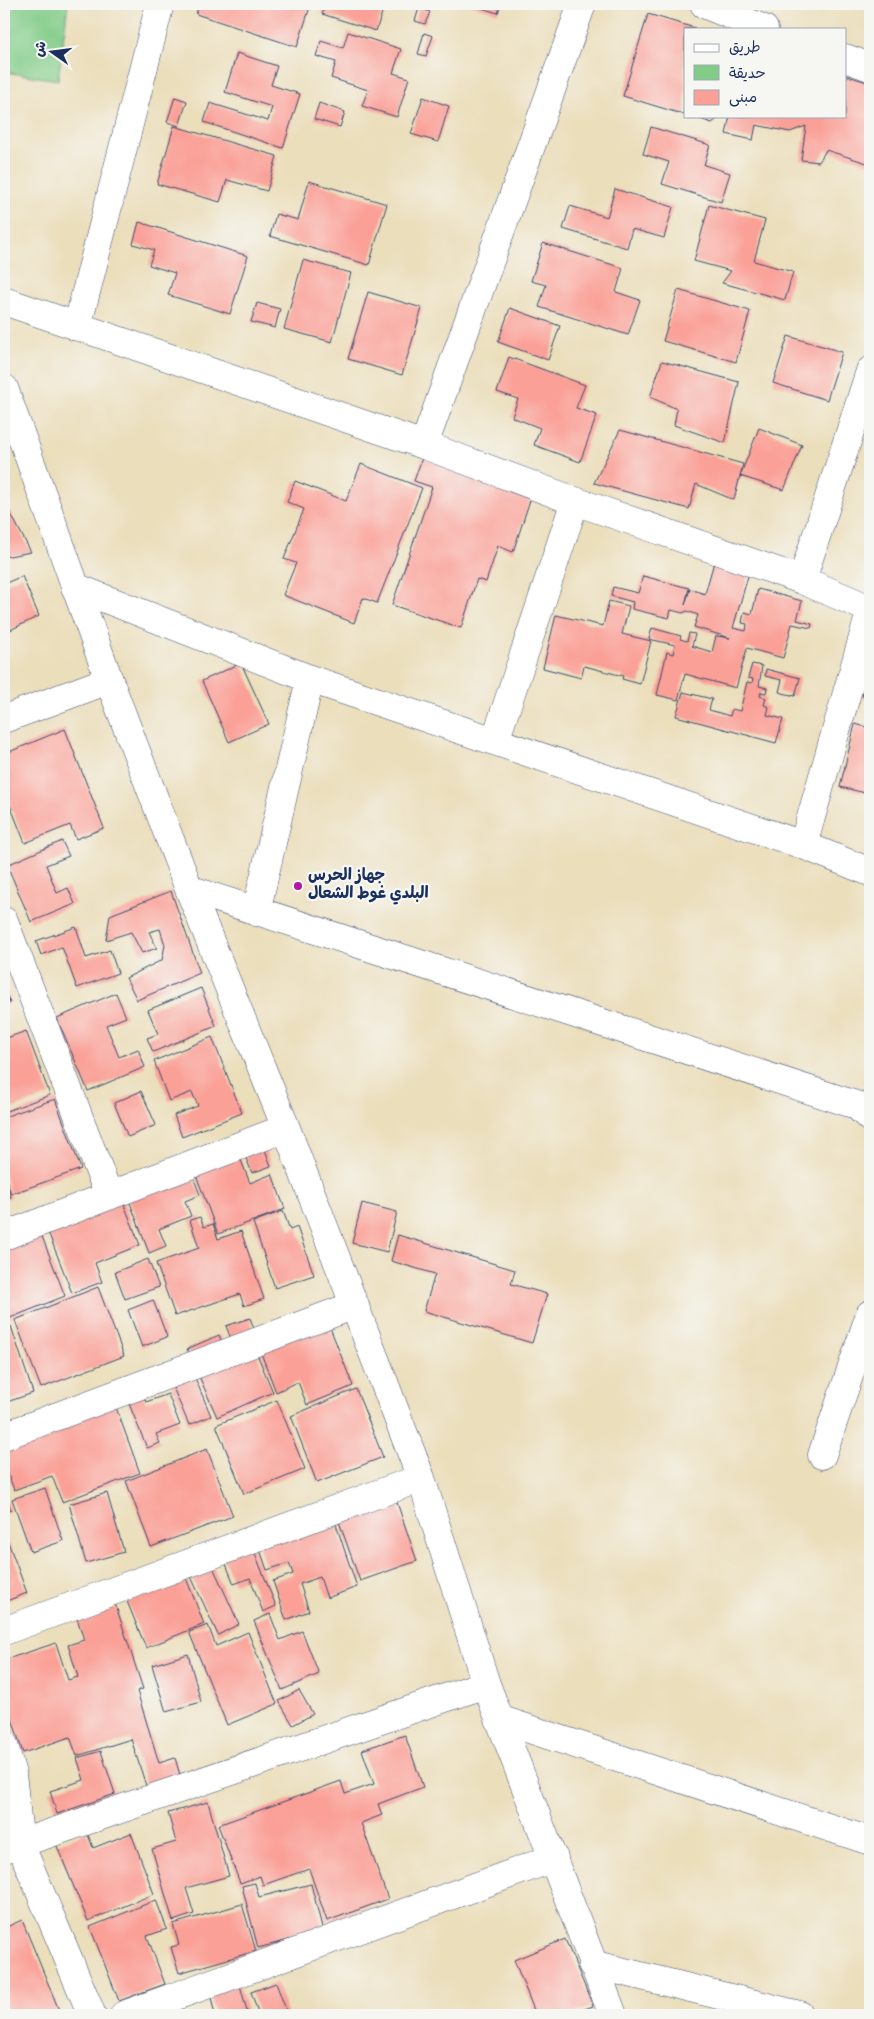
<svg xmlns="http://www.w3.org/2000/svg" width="874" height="2019" font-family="'Gochi Hand','Playpen Sans Arabic',sans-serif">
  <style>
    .green { fill: #82cc88; stroke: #4e7e73 }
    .building { fill: #faa097 }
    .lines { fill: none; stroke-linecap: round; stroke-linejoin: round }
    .minor-casing { stroke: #3a496c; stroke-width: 29 }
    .minor { stroke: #fff; stroke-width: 28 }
    .poi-dot { fill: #b5179e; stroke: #f6f6f2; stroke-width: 2 }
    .labels { text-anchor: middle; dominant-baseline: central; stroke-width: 4.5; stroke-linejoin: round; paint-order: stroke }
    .poi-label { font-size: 16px; font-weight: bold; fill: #1b2f5e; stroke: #f6f6f2; text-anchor: start }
  </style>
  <rect width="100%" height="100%" fill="#f6f6f2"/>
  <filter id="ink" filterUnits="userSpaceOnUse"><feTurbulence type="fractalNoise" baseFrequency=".02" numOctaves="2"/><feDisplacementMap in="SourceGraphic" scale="10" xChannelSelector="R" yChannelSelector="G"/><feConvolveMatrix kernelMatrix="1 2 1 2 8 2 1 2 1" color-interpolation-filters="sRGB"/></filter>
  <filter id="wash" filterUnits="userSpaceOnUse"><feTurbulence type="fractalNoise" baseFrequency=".0096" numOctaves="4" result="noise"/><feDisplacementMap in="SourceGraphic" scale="20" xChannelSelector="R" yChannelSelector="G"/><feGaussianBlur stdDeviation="1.12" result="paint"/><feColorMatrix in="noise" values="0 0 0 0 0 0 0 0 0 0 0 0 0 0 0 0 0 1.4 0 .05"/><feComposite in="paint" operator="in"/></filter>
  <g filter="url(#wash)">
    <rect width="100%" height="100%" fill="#ebdebb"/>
    <path class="green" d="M4,4H68L58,80L4,72Z"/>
    <g id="blocks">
      <path class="building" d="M199,4H311L297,47L196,14Z
        M326,4H385L376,31L322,14Z
        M468,4H501L498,13Z
        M419,8L430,12L425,24L415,21Z
        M648,14L695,28L685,29V115L623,96Z
        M348,32L401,49L393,73L409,78L397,117L362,106L368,90L331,78L336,62L316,56L321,41L343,48Z
        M424,33L433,36L426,56L418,54Z
        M237,53L277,66L271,85L300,94L283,148L204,122L210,103L268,121L272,107L225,92Z
        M845,75L870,83V164L826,150L819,162L801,160L806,126L790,132L756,125L753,140L726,134L730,116H845Z
        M175,97L187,101L179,126L167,122Z
        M423,97L449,106L438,142L411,134Z
        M319,103L345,112L340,127L314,119Z
        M691,116H721L712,123Z
        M174,126L277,156L267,191L227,180L220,202L157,184Z
        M651,127L710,145L704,165L730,173L721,202L662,184L669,162L643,154Z
        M309,181L387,204L369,265L270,236L276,214L298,220Z
        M615,189L673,207L664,238L632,229L627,248L563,229L570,206L607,217Z
        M709,205L765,220L754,261L793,272L785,300L722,283L731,271L694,261Z
        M139,222L248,256L230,314L168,295L175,273L149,265L154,250L133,244Z
        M543,243L623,268L616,292L640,300L628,335L539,307L546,285L531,281Z
        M303,260L351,273L332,342L284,329Z
        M678,290L750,311L736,362L663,341Z
        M368,292L422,308L402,375L348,359Z
        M257,303L280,309L275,328L251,322Z
        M510,308L560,326L548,360L498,342Z
        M788,336L842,352L827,400L773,383Z
        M509,357L585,385L576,408L597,415L580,462L534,445L540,428L512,417L518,399L497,392Z
        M662,361L739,382L725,443L674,425L677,409L650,397Z
        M759,428L802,445L784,490L740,476L734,500L696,484L689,509L594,483L620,430L743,464L740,476Z
        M422,458L532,494L513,552L498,546L486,582L477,579L461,628L392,605L432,487L414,481Z
        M361,464L422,488L377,603L363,598L354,623L283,595L296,563L284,559L304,509L287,502L295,481L346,501Z
        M4,501L31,552L4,557Z
        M716,555L751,566L733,628L746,631L747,624L742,623L744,612L752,614L758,589L802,601L797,620L812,624L811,628L792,624L783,658L747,648L736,688L685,674L678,700L657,695L667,652L673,654L675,645L649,639L652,628L681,636L680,639L687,641L689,633L695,634L692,646L712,652L716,636L730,638L694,627L698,615L687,611L683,613L671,610L669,618L632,609L633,602L611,596L613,587L638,593L643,576L689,588L685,605L690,589L705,594Z
        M22,576L39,616L4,633V625L8,630L4,620V584Z
        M609,601L629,606L622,634L651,641L640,684L622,679L623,676L584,666L581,678L543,668L556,615L603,626Z
        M241,663L269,724L229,742L202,681Z
        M752,664L762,666L759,686L767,688L766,693L761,692L760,696L766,698L764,705L769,707L767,715L783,719L776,743L676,716L683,692L712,699L709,710L730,716L732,709L740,711L747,682L752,683L753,679L748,678Z
        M766,669L800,678L795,696L779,692L782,680L765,676Z
        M870,672V699L862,696Z
        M855,724L870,728V794L840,787Z
        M65,729L104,828L76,839L70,825L25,843L4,790V754Z
        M62,841L69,856L46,865L57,893L68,888L75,904L31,922L7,865Z
        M171,891L200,973L137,1000L126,978L162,960L165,945L160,929L149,932L157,948L142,953L131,932L106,940L110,915Z
        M76,927L86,958L110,950L118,973L77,988L62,947L41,955L36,941Z
        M4,988L10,1003L4,1006Z
        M201,988L216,1026L153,1052L147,1038L158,1034L148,1010Z
        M116,993L126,1017L106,1025L119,1057L138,1049L145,1067L88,1091L57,1018Z
        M26,1031L50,1095L4,1112V1039Z
        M212,1037L242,1113L182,1137L174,1115L198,1106L192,1092L169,1101L154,1061Z
        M141,1091L156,1125L128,1137L114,1103Z
        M55,1099L81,1169L11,1194L4,1174V1117Z
        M260,1136L271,1166L252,1173L240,1143Z
        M237,1150L250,1183L272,1174L285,1209L218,1234L193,1167Z
        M190,1168L200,1195L185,1201L191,1216L159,1229L166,1246L149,1253L126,1192Z
        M4,1179L11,1197L4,1199Z
        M118,1189L140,1245L95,1263L102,1282L72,1293L43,1219Z
        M362,1203L397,1212L387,1252L352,1243Z
        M283,1211L290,1230L297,1227L314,1275L275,1288L253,1222Z
        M200,1217L204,1227L213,1224L218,1239L241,1231L264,1299L244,1306L240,1294L175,1316L156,1263L199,1248L190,1220Z
        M38,1226L65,1296L5,1320L4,1240Z
        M398,1235L515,1270L511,1284L547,1294L532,1343L424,1311L435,1274L391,1261Z
        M148,1259L159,1287L125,1299L115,1272Z
        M98,1287L124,1356L41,1388L15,1320Z
        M153,1300L167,1337L142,1347L128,1310Z
        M250,1318L258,1340L235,1349L226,1326Z
        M327,1320L353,1386L307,1405L298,1382L276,1392L259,1348Z
        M11,1326L33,1393L4,1403V1328Z
        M219,1335L232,1363L256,1352L273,1392L217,1417L187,1349Z
        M185,1354L211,1416L189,1425L172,1385Z
        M140,1388L146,1402L168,1394L180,1425L156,1434L160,1443L147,1448L125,1394Z
        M356,1389L383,1457L317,1483L291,1416Z
        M110,1391L140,1473L62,1502L52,1476L14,1490L4,1463V1434Z
        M277,1400L305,1469L244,1494L216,1425Z
        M207,1449L233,1516L151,1547L126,1481Z
        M390,1482L417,1561L360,1581L332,1502Z
        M45,1488L63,1541L31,1552L12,1499Z
        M4,1493L11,1510L4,1513Z
        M107,1493L124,1552L86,1563L69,1504Z
        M328,1501L357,1587L327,1598L320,1577L300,1584L309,1611L286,1620L273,1581L293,1574L289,1563L267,1570L256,1538Z
        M4,1531L27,1593L4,1602Z
        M250,1541L276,1606L263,1612L250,1578L234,1584L221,1552Z
        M208,1556L239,1624L218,1635L186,1566Z
        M179,1560L204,1624L146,1648L120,1584Z
        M114,1600L143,1689L137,1691L159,1763L175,1758L183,1785L149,1795L131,1739L77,1756L70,1737L23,1753L4,1694V1660L56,1643L68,1680L78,1677L68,1645L84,1640L75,1612Z
        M270,1614L280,1640L302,1631L319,1674L282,1690L254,1621Z
        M208,1625L216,1646L248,1632L277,1704L227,1725L189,1632Z
        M188,1654L201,1702L166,1712L152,1665Z
        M299,1690L313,1714L293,1725L279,1701Z
        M405,1735L423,1787L378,1804L382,1815L361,1823L388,1899L327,1921L309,1869L263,1885L260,1876L240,1883L218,1825L341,1781L345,1794L374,1784L362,1750Z
        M101,1751L115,1794L57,1814L50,1791L84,1780L77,1758Z
        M208,1802L229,1876L186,1888L194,1914L173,1921L152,1849L176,1842L168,1813Z
        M87,1832L93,1848L131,1833L154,1894L88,1921L56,1844Z
        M255,1883L259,1897L311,1884L323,1931L258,1948L242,1886Z
        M156,1900L167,1929L147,1936L165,1984L119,2001L90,1927Z
        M242,1904L256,1951L179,1973L171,1947L179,1945L173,1924Z
        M22,1920L61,2015H4V1928Z
        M565,1939L593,2006L569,2015H536L514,1960Z
        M276,1983L288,2015H259L251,1992Z
        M240,1985L248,2015H215L210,1993Z"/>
    </g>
  </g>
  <g filter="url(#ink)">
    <use href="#blocks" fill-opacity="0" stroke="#3a496c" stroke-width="1"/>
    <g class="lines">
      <g class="minor-casing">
        <path id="minor" d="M704,4L764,29
          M845,58L870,67
          M4,301L424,445L575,501L802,580L870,609
          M77,327L160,4
          M4,388L109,680L189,889L286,1128L421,1478L486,1684L613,2015
          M424,445L582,4
          M802,580L870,371
          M75,587L310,679L803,845L870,872
          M4,719L109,680
          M495,741L575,501
          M803,845L870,613
          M189,889L856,1105L870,1118
          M256,912L310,679
          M4,921L109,1196
          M4,1236L286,1128
          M4,1436L355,1305
          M822,1455L870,1314
          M4,1631L421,1478
          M499,1719L870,1841
          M4,1745L12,1774L20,1844L92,2015
          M4,1849L486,1684
          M592,1964L800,2015
          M124,2015L554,1858"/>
      </g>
      <use href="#minor" class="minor"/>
    </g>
  </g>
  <circle class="poi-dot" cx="298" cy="886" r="5"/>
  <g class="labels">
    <g class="poi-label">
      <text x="308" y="877">جهاز الحرس<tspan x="308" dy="18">البلدي غوط الشعال</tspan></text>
    </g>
  </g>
  <rect width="874" height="2019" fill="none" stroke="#f6f6f2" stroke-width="20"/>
  <rect x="684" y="28" width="162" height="90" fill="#f6f6f2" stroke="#9ea6b7"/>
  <rect x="694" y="44" width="25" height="8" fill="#ffffff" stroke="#9ea6b7"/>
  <text x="729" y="52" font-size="15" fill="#1b2f5e">طريق</text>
  <rect x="694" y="65" width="25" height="15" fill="#82cc88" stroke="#9ea6b7"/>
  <text x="729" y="78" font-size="15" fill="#1b2f5e">حديقة</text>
  <rect x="694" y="90" width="25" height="15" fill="#faa097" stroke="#9ea6b7"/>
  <text x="729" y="102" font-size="15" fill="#1b2f5e">مبنى</text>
  <g transform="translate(52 52) rotate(284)" stroke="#f6f6f2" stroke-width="4" paint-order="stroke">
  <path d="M0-4L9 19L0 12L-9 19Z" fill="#1b2f5e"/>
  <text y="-8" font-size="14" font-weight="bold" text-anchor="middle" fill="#1b2f5e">ش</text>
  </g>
</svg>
